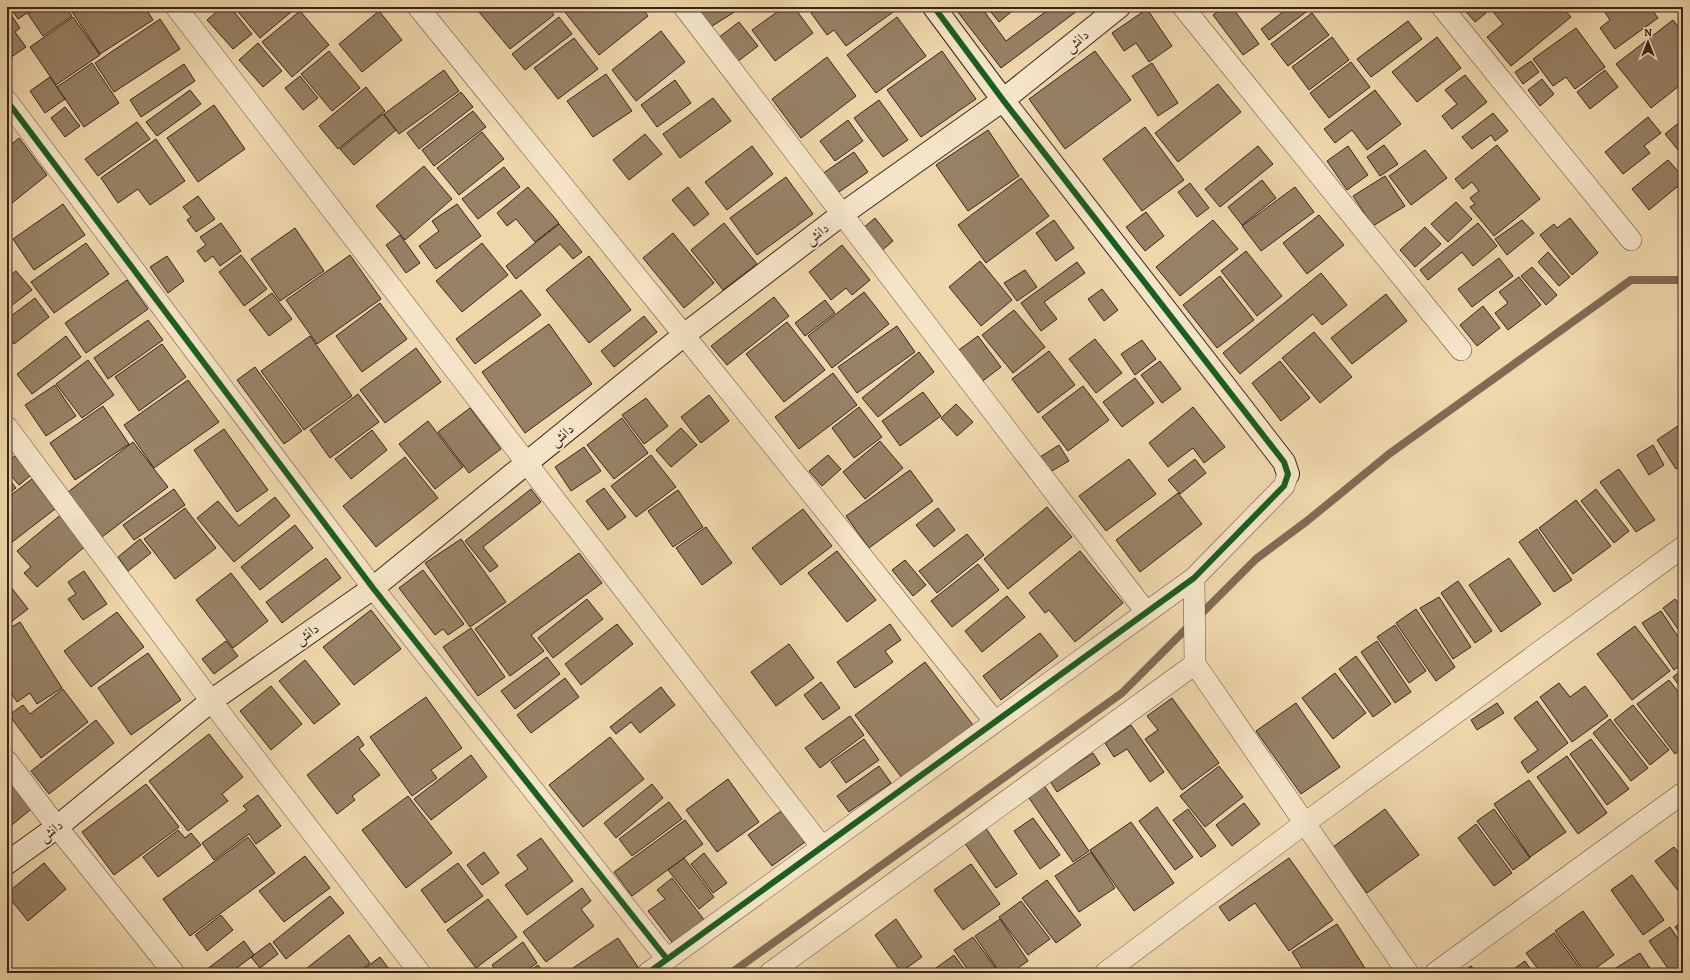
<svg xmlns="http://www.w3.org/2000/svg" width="1690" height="980" font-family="Alegreya,Amiri,serif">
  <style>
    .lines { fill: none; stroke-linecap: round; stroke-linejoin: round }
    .stream { stroke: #806b54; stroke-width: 8 }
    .building { fill: #978266; stroke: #37251b }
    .street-casing { stroke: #65523f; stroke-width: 22 }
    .secondary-casing { stroke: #37251b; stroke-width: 24 }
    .street { stroke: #f5e5c8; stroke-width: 21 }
    .secondary { stroke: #f5e5c8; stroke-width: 22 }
    .cycleway-casing { stroke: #f5e5c8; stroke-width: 8 }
    .cycleway { stroke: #1b5e20; stroke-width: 6 }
    .labels { text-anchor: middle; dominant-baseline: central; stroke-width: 4; stroke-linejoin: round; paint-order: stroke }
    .street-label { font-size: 14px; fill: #37251b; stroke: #f5e5c8 }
  </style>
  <rect width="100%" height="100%" fill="#efd7ab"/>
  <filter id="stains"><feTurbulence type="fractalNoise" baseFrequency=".005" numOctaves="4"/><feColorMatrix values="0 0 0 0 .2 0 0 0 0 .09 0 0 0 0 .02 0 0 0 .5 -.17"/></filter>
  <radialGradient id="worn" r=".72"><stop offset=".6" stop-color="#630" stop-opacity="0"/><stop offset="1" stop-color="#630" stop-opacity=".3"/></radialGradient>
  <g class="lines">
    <path class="stream" d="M731,973L1122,693L1256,559L1307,521L1389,454L1631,280H1683"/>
  </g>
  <path class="building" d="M10,7H36L18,19Z
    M38,7H66L72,16L43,36L28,14Z
    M69,7H145L153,20L100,54Z
    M222,7H230L252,34L233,49L207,20Z
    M234,7H297L260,38Z
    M485,7H548L554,15L510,49L479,12Z
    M561,7H641L648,16L599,55Z
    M695,7H733L736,11L709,28Z
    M784,7H794L813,33L775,61L752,30Z
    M806,7H814L809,11Z
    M820,7H889L893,12L846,46L834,30L827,35L811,13Z
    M954,7H981L1006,41L1052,7H1080L1081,8L1001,68Z
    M987,7H1017L999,22Z
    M1224,7H1232L1259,44L1243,55L1213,15Z
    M1287,7H1309L1310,9L1269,40L1261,29L1288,8Z
    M1462,7H1482L1486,13L1475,22Z
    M1491,7H1562L1571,17L1511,66L1487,37L1503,24L1490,8Z
    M1604,7H1650L1658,18L1615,49L1600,28L1610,20L1602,8Z
    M7,9L20,28L15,32L26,47L7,60Z
    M1147,9L1172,46L1149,62L1136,43L1124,51L1112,33Z
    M300,11L329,45L292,77L262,42Z
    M379,11L402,40L362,72L339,44Z
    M1312,13L1329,35L1288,66L1271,44Z
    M73,17L100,55L56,85L30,47Z
    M559,17L572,34L525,70L512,54Z
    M897,17L926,56L876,93L847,55Z
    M160,19L180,49L114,92L95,63Z
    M1673,20L1683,33V66L1678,70L1683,76V83L1651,108L1616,64Z
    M1408,21L1422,39L1371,77L1357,59Z
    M739,22L758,46L737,62L718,38Z
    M1576,28L1605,67L1575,89L1566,77L1553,86L1533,59Z
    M661,31L685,62L636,101L612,70Z
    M1332,37L1349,60L1309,90L1292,67Z
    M1437,37L1461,68L1417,102L1392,72Z
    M574,38L598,69L558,99L534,68Z
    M258,43L282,71L263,87L239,60Z
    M329,51L360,88L332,111L301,74Z
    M942,51L976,99L921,137L887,90Z
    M1095,51L1131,100L1065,149L1029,99Z
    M827,57L856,96L801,138L772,99Z
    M1531,61L1539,72L1523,84L1515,72Z
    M1351,62L1370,87L1329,118L1310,93Z
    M92,63L119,103L84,127L57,87Z
    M1152,63L1178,103L1158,116L1132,76Z
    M184,64L195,81L141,117L130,100Z
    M444,70L459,91L399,134L384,114Z
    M1605,70L1618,87L1590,109L1577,92Z
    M606,74L632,111L593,137L567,101Z
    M1465,75L1487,102L1452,129L1442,116L1457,104L1445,90Z
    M300,76L318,98L303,110L285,88Z
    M50,77L65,99L45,113L30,91Z
    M1542,79L1554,94L1540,106L1528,90Z
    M675,80L691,103L657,127L641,105Z
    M1218,84L1241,112L1178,162L1155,133Z
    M366,87L385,111L338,149L319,126Z
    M190,90L201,104L157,136L146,122Z
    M1375,90L1401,124L1367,150L1352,130L1335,143L1324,129Z
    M461,92L473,107L419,149L407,133Z
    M713,98L731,121L680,158L663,134Z
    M879,100L908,140L883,157L854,118Z
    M214,105L245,149L198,182L167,138Z
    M65,107L80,126L65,137L51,118Z
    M473,111L486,127L434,166L422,150Z
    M1493,113L1508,131L1495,141L1491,135L1472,149L1462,137Z
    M383,114L396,130L354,165L340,149Z
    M1648,117L1661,133L1644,146L1650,153L1623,174L1605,152Z
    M7,118L13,125L7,130Z
    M848,120L863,141L835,161L820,141Z
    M1681,121L1683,123V156L1665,134Z
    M137,122L150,139L98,176L85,159Z
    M1145,127L1184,180L1142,211L1103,159Z
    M988,130L1019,176L968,211L936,165Z
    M482,132L504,159L459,195L437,168Z
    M645,134L662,154L629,180L613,160Z
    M19,138L47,175L7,207V148Z
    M156,139L185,181L150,205L138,189L118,203L101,178Z
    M1384,145L1398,164L1380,176L1367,157Z
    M1497,145L1540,199L1494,236L1470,207L1475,204L1470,198L1479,191L1472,182L1463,189L1455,179Z
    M752,146L773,174L727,210L705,182Z
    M1258,146L1273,164L1220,207L1205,189Z
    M1348,146L1368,175L1347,190L1327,161Z
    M1425,150L1447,178L1411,205L1389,176Z
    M854,152L868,172L836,194L822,174Z
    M1668,160L1683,177V182L1649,210L1632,189Z
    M424,166L452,199L405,240L376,206Z
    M504,167L520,187L478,219L462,199Z
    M1385,176L1405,206L1373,226L1353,196Z
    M786,177L813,214L757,255L730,218Z
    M1021,178L1049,216L986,263L958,225Z
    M1262,180L1276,198L1242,225L1228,207Z
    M1190,183L1209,208L1197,217L1178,192Z
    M528,187L559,223L535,242L516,219L507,226L497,213Z
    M688,187L709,214L694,226L672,200Z
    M1295,187L1314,212L1261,251L1242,226Z
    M198,196L215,219L196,232L187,220L191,217L183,207Z
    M1456,202L1472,219L1448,242L1431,224Z
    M63,204L85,235L34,270L13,239Z
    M457,204L481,236L436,269L419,246L439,231L432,221Z
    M1146,212L1164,236L1145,251L1126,227Z
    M1319,215L1344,245L1307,274L1283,243Z
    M875,218L893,241L880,252L862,229Z
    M1570,218L1598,253L1572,275L1540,235L1554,224L1557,228Z
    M1054,220L1074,248L1056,261L1036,233Z
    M1213,220L1238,249L1180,296L1156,267Z
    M1522,220L1534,233L1507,255L1495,239Z
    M221,223L241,251L220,266L213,256L205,262L197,251L206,245L200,237Z
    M724,223L757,264L723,290L691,250Z
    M1478,223L1497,246L1473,266L1462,252L1428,280L1420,270Z
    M559,224L582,252L573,259L560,244L516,279L506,266Z
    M1425,227L1441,244L1415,267L1400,250Z
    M295,228L324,271L280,301L251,259Z
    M673,233L714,283L684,308L643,258Z
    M400,235L420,263L406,273L386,245Z
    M86,243L109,274L54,313L31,282Z
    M482,243L508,275L462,312L436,281Z
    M842,245L870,280L852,295L846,288L831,300L809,272Z
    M1246,251L1282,296L1257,316L1221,271Z
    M1548,252L1570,277L1559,286L1538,262Z
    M241,255L267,289L244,306L219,272Z
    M350,255L381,299L317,344L286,300Z
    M167,256L184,281L168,293L150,267Z
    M589,256L631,310L589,343L546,290Z
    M1499,258L1513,276L1472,307L1458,289Z
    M980,261L1012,300L981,326L949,287Z
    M1077,262L1085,273L1044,302L1057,319L1041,331L1021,303Z
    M1532,267L1557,295L1546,305L1521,276Z
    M1025,270L1037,287L1017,301L1004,283Z
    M16,271L32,290L7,309V278Z
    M1321,273L1347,305L1322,325L1313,314L1240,374L1223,353Z
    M1220,276L1254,320L1217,348L1183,305Z
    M1519,277L1541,305L1508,330L1495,313L1508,303L1499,292Z
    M127,280L148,309L86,353L65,323Z
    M1102,289L1118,310L1104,321L1088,299Z
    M521,290L541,315L475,364L456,339Z
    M864,292L889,324L832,368L808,336Z
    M272,293L292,319L269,336L249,310Z
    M1386,294L1407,321L1352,364L1331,338Z
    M774,297L789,316L727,365L711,346Z
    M35,298L49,317L14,344L7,335V319Z
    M825,300L835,313L805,336L795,323Z
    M380,303L407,339L362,372L336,336Z
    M1483,306L1500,328L1477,346L1460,325Z
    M1014,310L1045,347L1013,373L982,335Z
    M644,316L657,332L614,367L601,351Z
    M148,320L163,340L108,379L94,358Z
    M787,322L825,370L784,402L746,354Z
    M549,324L592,384L525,433L482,372Z
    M897,326L915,352L857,393L838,367Z
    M1314,332L1352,377L1320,403L1282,358Z
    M66,336L81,357L32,394L17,374Z
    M310,336L352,396L304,430L261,371Z
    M978,336L1001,367L980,383L956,352Z
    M1095,339L1122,373L1096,393L1069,359Z
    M1142,340L1156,359L1135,375L1121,354Z
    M162,344L186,377L139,411L115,377Z
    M416,348L441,382L385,423L360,390Z
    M1049,351L1075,385L1038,413L1012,379Z
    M919,352L934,372L878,417L862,398Z
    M88,360L114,395L82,418L56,384Z
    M1160,361L1181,389L1162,403L1141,375Z
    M1280,361L1310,398L1281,421L1252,383Z
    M255,367L302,431L284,444L237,380Z
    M833,373L857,405L799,449L775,417Z
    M1135,378L1154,403L1122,427L1103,402Z
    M188,380L219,422L154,468L124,425Z
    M55,385L76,416L46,436L25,405Z
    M1083,386L1109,420L1068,451L1042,417Z
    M923,392L941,416L900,446L882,421Z
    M358,394L379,422L330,458L310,430Z
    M709,395L729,421L701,443L681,417Z
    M646,398L668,426L644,444L622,415Z
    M956,404L973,422L957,436L941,418Z
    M103,406L129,444L75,480L50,443Z
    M859,407L882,437L854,458L832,428Z
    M1193,407L1225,447L1204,463L1193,448L1168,467L1149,443Z
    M470,408L501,449L469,473L438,432Z
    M622,418L648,453L614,479L587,445Z
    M428,421L463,467L435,489L399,444Z
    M1678,426L1683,434V465L1676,469L1657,440Z
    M681,428L697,445L671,467L656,450Z
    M224,429L268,490L237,512L194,450Z
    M372,430L387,450L351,479L335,459Z
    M880,441L903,468L865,499L843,472Z
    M133,442L168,487L102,537L68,492Z
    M1059,445L1069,461L1050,472L1040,457Z
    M1653,445L1664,465L1649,475L1637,455Z
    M584,447L601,471L571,491L555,467Z
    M651,455L676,487L636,517L611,486Z
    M828,455L841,469L822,486L809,471Z
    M15,456L31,475L19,485L7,471V462Z
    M405,457L438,498L376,547L343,506Z
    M1129,459L1156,494L1106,531L1079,496Z
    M1195,459L1206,473L1180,494L1168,480Z
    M1619,469L1655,520L1636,532L1600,482Z
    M910,470L933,501L869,548L846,516Z
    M7,477L16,488L7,495Z
    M32,479L55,509L7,546V498Z
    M604,488L626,517L608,530L586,501Z
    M174,489L185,505L134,540L123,525Z
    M531,489L541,502L483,547L498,566L490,572L465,541Z
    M1596,489L1629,531L1614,543L1581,501Z
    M678,490L703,527L673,547L648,511Z
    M1178,493L1202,524L1140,572L1116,540Z
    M275,497L290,516L234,562L197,518L218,501L239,526Z
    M1576,500L1611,546L1573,574L1539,528Z
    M1047,507L1072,537L1008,589L984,559Z
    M185,508L216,548L175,579L144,539Z
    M938,508L955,530L934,547L916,525Z
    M803,509L832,546L781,585L752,548Z
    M63,513L88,544L37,587L24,573L31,567L17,551Z
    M295,525L313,548L260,590L241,567Z
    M706,527L732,563L702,585L676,548Z
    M1537,529L1572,580L1554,592L1519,542Z
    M967,534L984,555L937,593L919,571Z
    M140,539L151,553L128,571L118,557Z
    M461,539L506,602L470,627L425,563Z
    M837,551L876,600L847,622L808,573Z
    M1080,551L1123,603L1075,642L1049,610L1045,613L1029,593Z
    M579,553L602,583L531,635L544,651L510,676L475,629Z
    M326,558L341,578L282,623L266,602Z
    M1509,558L1541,604L1501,632L1469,585Z
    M905,560L926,585L913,596L892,570Z
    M978,564L999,590L952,627L931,601Z
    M423,570L464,624L448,635L443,629L435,635L399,588Z
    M84,571L107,604L83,620L68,599L76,594L68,582Z
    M231,573L268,621L233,648L196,600Z
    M1458,581L1492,631L1475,643L1441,593Z
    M7,582L28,609L7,625Z
    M1007,596L1025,617L982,652L965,631Z
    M1439,597L1471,647L1453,659L1420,608Z
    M587,599L603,619L553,658L538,638Z
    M1675,599L1683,609V636L1663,608Z
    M1416,609L1455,667L1436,681L1396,623Z
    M371,610L401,649L354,685L323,647Z
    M1661,611L1683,644V663L1674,670L1642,623Z
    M117,612L144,647L91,687L64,651Z
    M20,622L62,688L37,704L30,693L17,702L7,687V630Z
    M617,624L633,644L581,685L565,664Z
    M890,624L901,640L885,651L893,662L855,688L837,662Z
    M1395,625L1426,671L1409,683L1377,637Z
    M1635,626L1670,671L1632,700L1597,654Z
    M471,628L505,677L478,696L443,647Z
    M1040,633L1058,656L1001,700L983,676Z
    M226,641L238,656L214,674L202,659Z
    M1377,641L1411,692L1395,703L1361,652Z
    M789,644L814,678L776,706L751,672Z
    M148,653L181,700L131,735L98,688Z
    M1356,656L1391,704L1373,717L1339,669Z
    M547,657L560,674L515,709L501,691Z
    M305,660L340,704L314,724L279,681Z
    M925,662L973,725L902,778L855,715Z
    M1683,669V691L1673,677Z
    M1335,673L1366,713L1333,739L1302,698Z
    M565,678L579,697L531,733L517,715Z
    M1669,680L1683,698V748L1675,754L1637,704Z
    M821,682L840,708L823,720L804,695Z
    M1559,683L1570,697L1585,686L1608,716L1572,742L1540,697Z
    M271,686L302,724L271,750L240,711Z
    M661,687L675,705L640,733L631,722L616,734L610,727Z
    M63,689L88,722L41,758L9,715L23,705L30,714Z
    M426,697L462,748L431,770L437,778L412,796L370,737Z
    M1172,698L1219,763L1182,790L1145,739L1158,730L1147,716Z
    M1537,701L1568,743L1528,773L1521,762L1538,750L1514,718Z
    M1296,703L1340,767L1301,794L1256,731Z
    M1497,703L1504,713L1477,730L1471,720Z
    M1633,705L1669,750L1650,765L1614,720Z
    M850,716L864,735L820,768L805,748Z
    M1610,719L1648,768L1631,781L1593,733Z
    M96,720L114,743L49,794L31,771Z
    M1131,725L1164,772L1150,782L1127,749L1114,757L1105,743Z
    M209,734L243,777L222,794L228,801L188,831L149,781Z
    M358,736L364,745L359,749L380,775L352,796L355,800L337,814L307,775Z
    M610,737L644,779L583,827L549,785Z
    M864,739L879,760L846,783L831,762Z
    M1591,739L1629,789L1607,805L1570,754Z
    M1093,753L1100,764L1057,792L1050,781Z
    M471,755L487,777L431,820L414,799Z
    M1567,756L1607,813L1578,834L1537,777Z
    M879,766L891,783L849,812L837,796Z
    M1219,766L1243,797L1205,827L1180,796Z
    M7,771L35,806L7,829Z
    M728,779L759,822L717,852L686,810Z
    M1529,780L1566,832L1530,857L1494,804Z
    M146,784L179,827L114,875L82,832Z
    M652,784L663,798L616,838L604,823Z
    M1043,784L1089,851L1073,862L1027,795Z
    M258,795L281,826L256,844L249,834L214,860L202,843L247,810L243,806Z
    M408,796L452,853L406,888L362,830Z
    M669,802L682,819L632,856L619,839Z
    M1244,803L1260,824L1232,846L1216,825Z
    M1157,807L1193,857L1175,870L1139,821Z
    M1188,809L1216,846L1201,857L1173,820Z
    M1385,809L1419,855L1367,893L1333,847Z
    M1494,809L1530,858L1513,870L1477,821Z
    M781,811L805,842L772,866L748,835Z
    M1033,818L1060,855L1040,869L1014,831Z
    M685,820L703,844L632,896L614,872Z
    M1131,822L1174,883L1134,911L1090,850Z
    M1476,824L1512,873L1494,886L1458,838Z
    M985,827L1017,874L996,888L964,842Z
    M178,830L185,838L191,833L201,845L158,877L143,857Z
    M248,837L275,873L190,936L163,899Z
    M541,838L573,881L527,915L505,885L528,869L517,855Z
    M1674,847L1683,859V897L1655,861Z
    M484,852L499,873L482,885L467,865Z
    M1091,852L1115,888L1079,912L1055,876Z
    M704,853L727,883L713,893L691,864Z
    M305,856L330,888L284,922L259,891Z
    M684,858L714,897L699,909L668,870Z
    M1289,858L1333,920L1289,951L1255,903L1229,921L1219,907Z
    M44,863L66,889L28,921L7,895V893Z
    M458,863L483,896L445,923L421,890Z
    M971,864L1000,904L963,930L934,890Z
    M1632,875L1664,920L1643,935L1611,890Z
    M672,878L705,921L674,945L648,911L665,899L657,890Z
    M1047,880L1081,925L1056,943L1022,898Z
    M582,888L591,901L581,909L594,926L546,962L523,932Z
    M330,896L344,913L286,959L273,942Z
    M488,899L517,937L476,968L447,930Z
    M1021,901L1050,939L1028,955L999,917Z
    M1583,911L1614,955L1589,973H1585L1555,931Z
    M221,915L233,930L207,951L195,935Z
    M896,919L922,957L901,972L875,935Z
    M1000,919L1028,961L1015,970L1017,973H1000L975,936Z
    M1683,921V938L1675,927Z
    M1337,924L1368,973H1305L1292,952Z
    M1670,927L1683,946V973H1671L1649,941Z
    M1554,933L1583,973H1541L1526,953Z
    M349,935L370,963L357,973H311L307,968Z
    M973,937L999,973H970L954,950Z
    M618,938L638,967L629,973H572L570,970Z
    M244,941L254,955L230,973H202Z
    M523,942L537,963L523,973H496L497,972L492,965Z
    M270,943L278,954L260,968L251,957Z
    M1640,953L1653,973H1612L1611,971Z
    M954,955L967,973H939L936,968Z
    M380,957L392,973H359Z
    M1525,961L1533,973H1508Z
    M538,965L544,973H527Z
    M1471,966L1477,973H1461Z"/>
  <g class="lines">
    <g class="street-casing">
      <path id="street" d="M176,7L822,847
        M418,7L684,335L995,722
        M684,7L1146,612
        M1183,7L1461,350
        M1442,7L1631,240
        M7,101L373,588L667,959
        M7,427L211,701L420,973
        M1194,578L1195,664L1408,973
        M7,761L57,827L174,973
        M648,973L1194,578L1284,486L1288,474
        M770,973L1195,664
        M1105,973L1305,823L1683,547
        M1435,973L1683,793"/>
    </g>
    <g class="secondary-casing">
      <path id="secondary" d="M934,7L1003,100L1284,462L1288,474
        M7,863L57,827L211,701L373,588L684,335L841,215L1003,100L1119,7"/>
    </g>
    <use href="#street" class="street"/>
    <use href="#secondary" class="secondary"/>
    <g class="cycleway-casing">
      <path id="cycleway" d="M7,101L373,588L667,959
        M648,973L1194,578L1284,486L1288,474L1284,462L1003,100L934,7"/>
    </g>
    <use href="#cycleway" class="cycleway"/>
  </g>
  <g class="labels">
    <g class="street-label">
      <text transform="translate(1077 41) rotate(-39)">دانش</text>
      <text transform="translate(817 234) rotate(-37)">دانش</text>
      <text transform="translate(562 435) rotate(-39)">دانش</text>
      <text transform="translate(307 634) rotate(-35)">دانش</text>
      <text transform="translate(51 831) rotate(-37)">دانش</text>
    </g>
  </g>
  <rect width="1690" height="980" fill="none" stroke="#efd7ab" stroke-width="24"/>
  <rect x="8" y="8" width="1674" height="964" fill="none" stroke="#37251b" stroke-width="2"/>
  <rect x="12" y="12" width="1666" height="956" fill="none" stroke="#37251b"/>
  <g transform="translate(1648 42)" stroke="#f5e5c8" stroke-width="3" paint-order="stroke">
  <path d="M0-3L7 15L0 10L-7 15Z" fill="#37251b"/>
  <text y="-6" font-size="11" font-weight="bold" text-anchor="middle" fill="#37251b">N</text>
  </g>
  <rect width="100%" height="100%" filter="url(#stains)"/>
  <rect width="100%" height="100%" fill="url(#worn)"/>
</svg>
